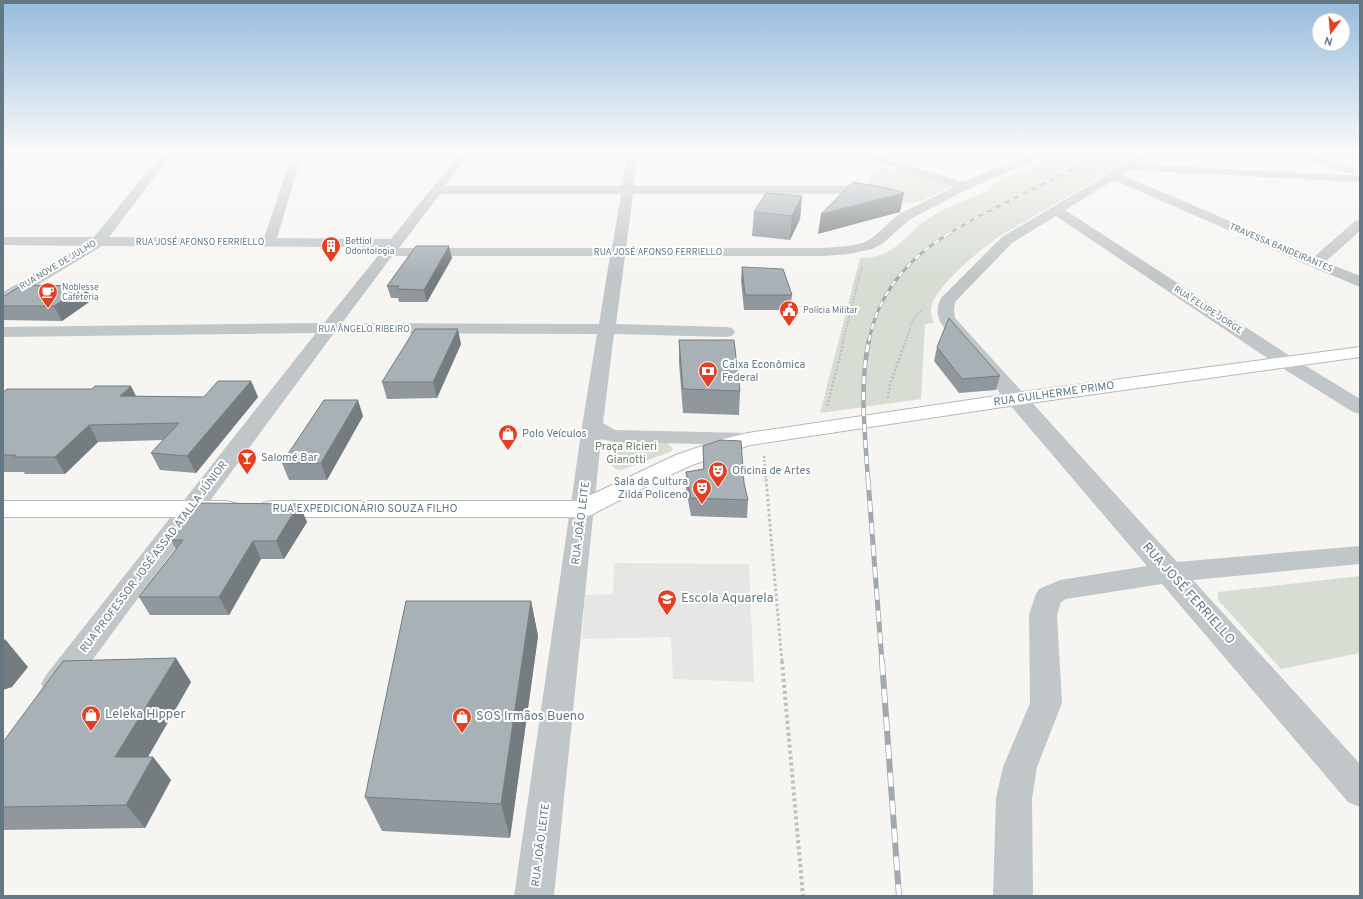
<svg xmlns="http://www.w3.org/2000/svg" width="1363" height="899" font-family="Overpass,sans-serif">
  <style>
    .built { fill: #e6e7e5 }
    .green { fill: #d7ddd3 }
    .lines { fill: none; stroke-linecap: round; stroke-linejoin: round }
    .major-casing { stroke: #b4b9bc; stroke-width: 2 }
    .path-far3 { stroke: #bdbfc1; stroke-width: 2; stroke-dasharray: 1.5 1.5; stroke-linecap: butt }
    .path-far2 { stroke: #bdbfc1; stroke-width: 2.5; stroke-dasharray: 2 2; stroke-linecap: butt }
    .path-far1 { stroke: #bdbfc1; stroke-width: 3; stroke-dasharray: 2.5 2.5; stroke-linecap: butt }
    .path { stroke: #bdbfc1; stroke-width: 4; stroke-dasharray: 3 3; stroke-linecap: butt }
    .minor { fill: #c1c6c8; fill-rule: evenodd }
    .major { fill: #fff; fill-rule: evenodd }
    .rail-far4-casing { stroke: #a1a9ae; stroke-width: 2.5 }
    .rail-far3-casing { stroke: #a1a9ae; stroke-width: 3 }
    .rail-far2-casing { stroke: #a1a9ae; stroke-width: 4.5 }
    .rail-far1-casing { stroke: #a1a9ae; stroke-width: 5 }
    .rail-casing { stroke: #a1a9ae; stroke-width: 6 }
    .rail-far4 { stroke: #fff; stroke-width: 1.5; stroke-dasharray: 5; stroke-linecap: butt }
    .rail-far3 { stroke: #fff; stroke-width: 2; stroke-dasharray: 6; stroke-linecap: butt }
    .rail-far2 { stroke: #fff; stroke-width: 3; stroke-dasharray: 8; stroke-linecap: butt }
    .rail-far1 { stroke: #fff; stroke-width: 3.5; stroke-dasharray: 11; stroke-linecap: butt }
    .rail { stroke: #fff; stroke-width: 4.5; stroke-dasharray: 14; stroke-linecap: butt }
    .wall { fill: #90989d }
    .shaded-wall { fill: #757c7f }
    .building { fill: #a7b1b6; stroke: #757c7f }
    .labels { text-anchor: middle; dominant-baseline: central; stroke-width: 4; stroke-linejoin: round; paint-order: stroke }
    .far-poi-label { font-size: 9px; fill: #647884; stroke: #fff; text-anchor: start }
    .far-street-label { font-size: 9px; fill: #647884; stroke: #fff }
    .poi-label { font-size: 11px; fill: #647884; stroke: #fff; text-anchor: start }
    .street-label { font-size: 11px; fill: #647884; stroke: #fff }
    .park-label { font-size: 11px; fill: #6a7b63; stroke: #fff }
    .near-street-label { font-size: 13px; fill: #647884; stroke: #fff }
    .near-poi-label { font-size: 13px; fill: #647884; stroke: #fff; text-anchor: start }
  </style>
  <rect width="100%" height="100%" fill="#f6f5f2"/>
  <path class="built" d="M614,563L749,564L754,682L673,679L671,637L582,639L585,595L613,594Z"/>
  <path class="green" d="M1065,151H1145L1000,236C982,248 934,287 931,308C930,313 932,318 934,323L925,324L921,399L820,413L860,258C898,258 904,233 932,216C949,206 969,199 987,191L993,184Z
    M881,167L895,169L948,184L950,187C909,208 911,207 868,189C871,178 869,168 881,167Z
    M615,441L666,442L673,449L670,452L621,470L615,469L612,465Z
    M1360,576V653L1281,669L1218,600V592Z"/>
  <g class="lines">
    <g class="major-casing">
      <path id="major" d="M1360,347V357L1016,405L750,445L692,465L651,484L591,515L582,517H272L263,515L260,509L263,503L272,501H578L676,455L719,440L748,433L1016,393Z
        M3,501H226L235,503L238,509L235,515L226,517H3Z"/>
    </g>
    <path class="path-far3" d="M843,341L862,266
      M906,341C910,330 912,314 923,310"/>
    <path class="path-far2" d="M888,398L890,384L906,340
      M827,406L844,340
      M764,456L766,480"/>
    <path class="path-far1" d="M766,479L782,662"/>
    <path class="path" d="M782,661L803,896"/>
    <path class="minor" d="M5,151H19L18,153L3,159V152Z
      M164,151H174L109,237L264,238L293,151H303L277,238L391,239L462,151H472L445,186H622L628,151H638L634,186H859L878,194L880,197L878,200H870L856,194H633L626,248H824L849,246L863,243L872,238L899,214L954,187L862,157L861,155L862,153H870L963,182L1040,151H1054L1053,153L968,189L920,214L909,220L882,244L872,249L849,254L824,256H625L616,324L726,327L732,328L735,332L732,336L726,337L614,334L603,423L615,430L748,433L756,434L759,439L756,444L748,445L614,442L601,439L554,896H514L583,420L597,334L334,333L68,693L57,697L46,693L41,684L46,675L316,333L3,337V327L324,323L385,247L102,246L9,302L3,304V292L82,246L3,245V237H94ZM440,194H621L612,248H399ZM392,256H610L599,324L342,323Z
      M1147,151H1159L1140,164L1360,176V182L1130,170L1122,175L1314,257L1355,221L1360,220V231L1325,262L1360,276V287L1310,266L1114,180L1065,210L1293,358L1360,399V414L1353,412L1279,366L1056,216L1012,243L955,302L954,310L955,318L1177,562L1360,546V564L1193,580L1360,764V807L1348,802L1162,584L1066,599L1061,602L1057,615L1062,703L1037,767L1032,798L1033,896H993L996,798L1003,767L1030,703L1029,615L1035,596L1039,589L1060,580L1147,566L942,325C936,315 936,306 942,297L1002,237Z
      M1288,151H1303L1354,169L1356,171L1354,173H1346L1289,153Z"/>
    <use href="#major" class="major"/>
    <g class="rail-far4-casing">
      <path id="rail-far4" d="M948,234L979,216L1109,151"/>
    </g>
    <g class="rail-far3-casing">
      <path id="rail-far3" d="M869,341C878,293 909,257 950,233"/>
    </g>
    <g class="rail-far2-casing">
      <path id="rail-far2" d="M868,480C865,433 859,386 869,340"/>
    </g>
    <g class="rail-far1-casing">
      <path id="rail-far1" d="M868,479L882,662"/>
    </g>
    <g class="rail-casing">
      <path id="rail" d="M882,661L899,896"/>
    </g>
    <use href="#rail-far4" class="rail-far4"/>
    <use href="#rail-far3" class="rail-far3"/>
    <use href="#rail-far2" class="rail-far2"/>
    <use href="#rail-far1" class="rail-far1"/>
    <use href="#rail" class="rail"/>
  </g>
  <path class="wall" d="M802,196L800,219L790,240L752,236L754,212Z
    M452,258L427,302H399L398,298H391L387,286Z
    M742,267L792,295L790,310H744L741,281Z
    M85,286L92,300L62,321L3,320V297Z
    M679,340L740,391L739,415L683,413L679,363Z
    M461,344L437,398L387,399L382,382Z
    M937,347L1000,376L996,390L959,393L934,361Z
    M251,381L258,397L196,473L160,470L151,453L163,440L98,442L65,474H25L24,472H3V392L136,396L204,397Z
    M363,416L327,480H289L282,463Z
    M703,446L744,483L748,500L747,518L691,516L686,489V472L703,469Z
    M299,504L307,522L284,559H261L229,615H150L139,597L176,549L171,540Z
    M531,601L538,636L510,838L382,831L365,797Z
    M191,682L148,757H153L171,780L145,828L3,830V742Z"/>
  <path class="shaded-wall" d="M904,193L900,212L818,234L821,214Z
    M802,196L800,219L790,240L792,216Z
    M449,246L452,258L427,302L424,290Z
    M85,286L92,300L62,321L54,306Z
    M458,329L461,344L437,398L433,382Z
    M251,381L258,397L196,473L187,456Z
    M131,386L139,402L120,396Z
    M358,400L363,416L327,480L321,463Z
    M89,425L98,442L65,474L55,457Z
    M299,504L307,522L284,559L276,541Z
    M253,541L261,559L229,615L219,597Z
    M531,601L538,636L510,838L501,804Z
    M5,639L28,667L12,687L3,690V642Z
    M176,658L191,682L134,781L115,757Z
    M153,757L171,780L145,828L126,805Z"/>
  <path class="building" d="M853,182L887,188L904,193L821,214Z
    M766,193L802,196L792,216L754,212Z
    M416,246H449L424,290L396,289L399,286H387Z
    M742,267L783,269L792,295H745Z
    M22,285L85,286L54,306H3V297Z
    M949,318L1000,376L962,379L937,347Z
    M415,329H458L433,382H382Z
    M679,340H734L740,391L683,389Z
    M218,381H251L187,456L151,453L179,423L89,425L55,457H14L16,455H3V392L7,389H92L95,386H131L120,396L204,397Z
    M324,400H358L321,463H282Z
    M720,440L741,441L744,483L748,500L691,498L686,472L704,469L703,446Z
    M201,503L299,504L276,541H253L219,597H139L183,540H171Z
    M406,601H531L501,804L365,797Z
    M176,658L115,757H153L126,805L3,807V742L63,661Z"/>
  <linearGradient id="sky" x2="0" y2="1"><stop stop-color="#95bbdc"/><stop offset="0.55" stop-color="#fbfaf9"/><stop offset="1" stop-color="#fbfaf9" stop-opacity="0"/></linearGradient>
  <rect width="1363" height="277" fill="url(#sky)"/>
  <defs>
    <g id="building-pin" transform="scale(1)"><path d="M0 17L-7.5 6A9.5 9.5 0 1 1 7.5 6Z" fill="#e73e21" stroke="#fff"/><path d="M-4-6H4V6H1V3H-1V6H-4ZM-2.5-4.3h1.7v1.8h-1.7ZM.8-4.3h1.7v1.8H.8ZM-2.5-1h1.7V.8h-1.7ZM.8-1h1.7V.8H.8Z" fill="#fff"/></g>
    <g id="cafe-pin" transform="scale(1)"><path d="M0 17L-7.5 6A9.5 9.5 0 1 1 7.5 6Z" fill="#e73e21" stroke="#fff"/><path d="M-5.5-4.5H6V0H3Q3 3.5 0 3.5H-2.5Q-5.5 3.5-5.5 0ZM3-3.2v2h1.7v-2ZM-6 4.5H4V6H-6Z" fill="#fff"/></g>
    <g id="civic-pin" transform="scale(1)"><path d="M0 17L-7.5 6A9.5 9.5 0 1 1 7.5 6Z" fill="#e73e21" stroke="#fff"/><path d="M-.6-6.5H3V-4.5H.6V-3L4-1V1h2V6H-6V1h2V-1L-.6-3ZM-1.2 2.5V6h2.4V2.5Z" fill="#fff"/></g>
    <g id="bank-pin" transform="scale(1)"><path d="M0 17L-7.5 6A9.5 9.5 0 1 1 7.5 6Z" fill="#e73e21" stroke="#fff"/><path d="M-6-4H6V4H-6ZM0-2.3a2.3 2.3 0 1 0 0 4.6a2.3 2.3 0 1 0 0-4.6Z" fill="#fff"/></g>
    <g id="shop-pin" transform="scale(1)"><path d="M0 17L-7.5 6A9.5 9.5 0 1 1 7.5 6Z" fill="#e73e21" stroke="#fff"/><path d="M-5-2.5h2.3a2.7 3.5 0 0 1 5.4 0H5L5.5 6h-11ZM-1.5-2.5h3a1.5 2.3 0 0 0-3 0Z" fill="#fff"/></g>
    <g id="bar-pin" transform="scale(1)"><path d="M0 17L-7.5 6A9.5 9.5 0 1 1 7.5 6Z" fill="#e73e21" stroke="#fff"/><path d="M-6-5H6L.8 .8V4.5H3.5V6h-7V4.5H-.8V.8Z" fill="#fff"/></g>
    <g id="theatre-pin" transform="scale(1)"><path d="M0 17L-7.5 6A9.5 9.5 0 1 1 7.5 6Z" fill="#e73e21" stroke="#fff"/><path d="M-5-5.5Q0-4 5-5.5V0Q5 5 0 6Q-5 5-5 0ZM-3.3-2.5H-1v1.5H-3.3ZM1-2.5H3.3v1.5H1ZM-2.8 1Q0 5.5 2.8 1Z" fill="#fff"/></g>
    <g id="school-pin" transform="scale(1)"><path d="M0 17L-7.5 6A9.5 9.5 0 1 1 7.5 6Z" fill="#e73e21" stroke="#fff"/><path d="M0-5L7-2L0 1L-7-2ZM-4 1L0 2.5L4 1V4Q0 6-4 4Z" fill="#fff"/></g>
  </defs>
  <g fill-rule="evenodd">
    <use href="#building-pin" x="331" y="246"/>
    <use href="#cafe-pin" x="48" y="292"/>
    <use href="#civic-pin" x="789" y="310"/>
    <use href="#bank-pin" x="708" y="371"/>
    <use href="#shop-pin" x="508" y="434"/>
    <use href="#bar-pin" x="247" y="458"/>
    <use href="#theatre-pin" x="718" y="471"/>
    <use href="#theatre-pin" x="702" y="488"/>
    <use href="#school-pin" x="667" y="599"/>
    <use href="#shop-pin" x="91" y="715"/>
    <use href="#shop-pin" x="462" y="717"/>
  </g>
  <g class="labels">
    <g class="far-poi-label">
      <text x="345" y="241">Bettiol<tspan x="345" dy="10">Odontologia</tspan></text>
      <text x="62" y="287">Noblesse<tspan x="62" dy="10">Cafeteria</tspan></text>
      <text x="803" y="310">Polícia Militar</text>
    </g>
    <g class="far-street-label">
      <text x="200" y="242">RUA JOSÉ AFONSO FERRIELLO</text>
      <text transform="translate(1281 248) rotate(23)">TRAVESSA BANDEIRANTES</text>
      <text x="658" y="252">RUA JOSÉ AFONSO FERRIELLO</text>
      <text transform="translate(58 265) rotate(-31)">RUA NOVE DE JULHO</text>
      <text transform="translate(1208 310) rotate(33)">RUA FELIPE JORGE</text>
      <text x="364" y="329">RUA ÂNGELO RIBEIRO</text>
    </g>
    <g class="poi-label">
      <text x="722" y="365">Caixa Econômica<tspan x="722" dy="13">Federal</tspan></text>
      <text x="522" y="434">Polo Veículos</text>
      <text x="261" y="458">Salomé Bar</text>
      <text x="732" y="471">Oficina de Artes</text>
      <text x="688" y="482" text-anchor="end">Sala da Cultura<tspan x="688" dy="13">Zilda Policeno</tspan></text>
    </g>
    <g class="street-label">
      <text transform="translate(1054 394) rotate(-8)">RUA GUILHERME PRIMO</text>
      <text x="365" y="509">RUA EXPEDICIONÁRIO SOUZA FILHO</text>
      <text transform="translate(581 523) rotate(-83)">RUA JOÃO LEITE</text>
      <text transform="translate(154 557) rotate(-53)">RUA PROFESSOR JOSÉ ASSAD ATALLA JÚNIOR</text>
      <text transform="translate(541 845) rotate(-83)">RUA JOÃO LEITE</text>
    </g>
    <g class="park-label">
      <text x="626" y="447">Praça Ricieri<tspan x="626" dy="13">Gianotti</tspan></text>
    </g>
    <g class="near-street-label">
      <text transform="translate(1188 594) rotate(48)">RUA JOSÉ FERRIELLO</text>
    </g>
    <g class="near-poi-label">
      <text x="681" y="599">Escola Aquarela</text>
      <text x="105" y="715">Leleka Hipper</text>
      <text x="476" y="717">SOS Irmãos Bueno</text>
    </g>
  </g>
  <rect width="1363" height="899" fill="none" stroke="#647884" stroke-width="8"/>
  <g transform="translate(1331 32) rotate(196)"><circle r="19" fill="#ffffff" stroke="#c1c9ce"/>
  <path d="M0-3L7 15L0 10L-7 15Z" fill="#e73e21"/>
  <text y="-6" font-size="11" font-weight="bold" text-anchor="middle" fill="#647884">N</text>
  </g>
</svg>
